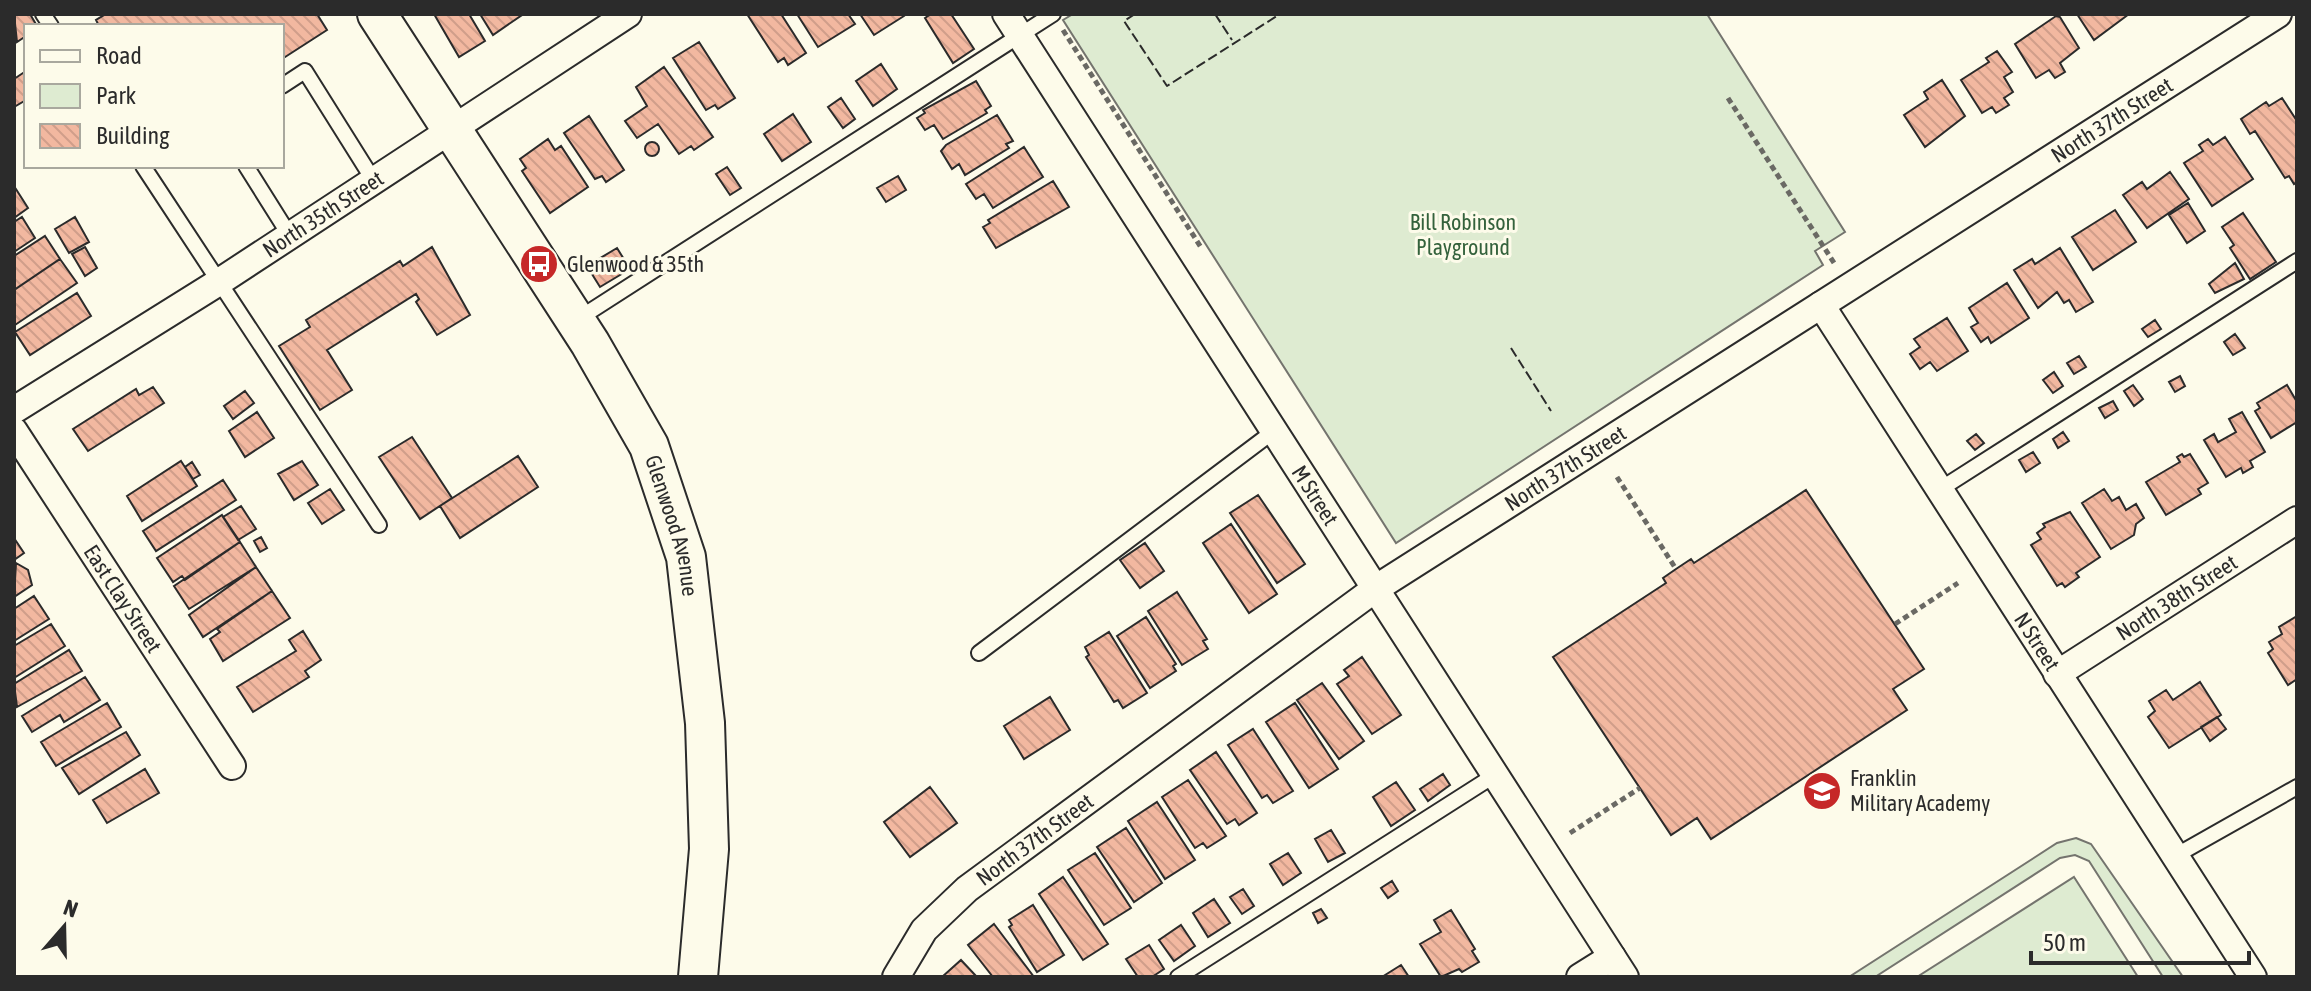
<svg xmlns="http://www.w3.org/2000/svg" width="2311" height="991" font-family="'Asap Condensed',sans-serif">
  <style>
    .park { fill: #deebd1; stroke: #74746e; stroke-width: 2 }
    .building { fill: url(#building-back-hatch); stroke: #2b2b2b; stroke-width: 2 }
    .lines { fill: none; stroke-linecap: round; stroke-linejoin: round }
    .lane-casing { stroke: #2b2b2b; stroke-width: 18 }
    .street-casing { stroke: #2b2b2b; stroke-width: 30 }
    .secondary-casing { stroke: #2b2b2b; stroke-width: 42 }
    .path { stroke: #6a6964; stroke-width: 5; stroke-dasharray: 6 4; stroke-linecap: butt }
    .lane { stroke: #fdfbea; stroke-width: 14 }
    .street { stroke: #fdfbea; stroke-width: 26 }
    .secondary { stroke: #fdfbea; stroke-width: 38 }
    .fence { stroke: #2b2b2b; stroke-width: 2; stroke-dasharray: 10 4; stroke-linecap: butt }
    .labels { text-anchor: middle; dominant-baseline: central; stroke-width: 6; stroke-linejoin: round; paint-order: stroke }
    .street-label { font-size: 22px; fill: #2b2b2b; stroke: #fdfbea }
    .park-label { font-size: 22px; fill: #34623c; stroke: #fdfbea }
    .poi-label { font-size: 22px; fill: #2b2b2b; stroke: #fdfbea; text-anchor: start }
  </style>
  <defs>
    <pattern id="building-back-hatch" width="6" height="6" patternUnits="userSpaceOnUse" patternTransform="scale(2)"><rect width="6" height="6" fill="#f2b8a0"/><path d="M-1 5l2 2M0 0l6 6M5-1l2 2" fill="none" stroke="#d09e8a"/></pattern>
  </defs>
  <rect width="100%" height="100%" fill="#fdfbea"/>
  <path class="park" d="M1073,14H1707L1845,232L1815,251L1823,265L1396,543L1063,20Z
    M2076,838L2091,844L2183,977H2163L2089,861L2075,855L2060,858L1875,977H1849L2057,843Z
    M2074,877L2138,977H1917Z"/>
  <path class="building" d="M14,14H30L37,26H26V36L17,42Z
    M106,14H317L327,30L282,59V26H99L96,20Z
    M434,14H469L485,41L459,57Z
    M480,14H521L522,15L493,35Z
    M747,14H781L806,53L788,65L784,58L778,62Z
    M797,14H848L855,24L818,47Z
    M860,14H903L904,16L874,35Z
    M931,14H951L974,49L953,63L925,18Z
    M2077,14H2129L2094,40Z
    M2056,16L2060,17L2079,48L2060,63L2065,72L2055,78L2049,70L2036,78L2015,44Z
    M699,42L735,98L718,109L715,105L706,110L673,58Z
    M1997,51L2012,72L2004,77L2013,92L2004,98L2009,105L1996,113L1992,107L1982,113L1961,80L1989,62L1986,58Z
    M881,64L897,89L873,106L856,81Z
    M664,67L713,137L694,150L691,146L679,154L658,124L637,138L625,121L647,106L636,87Z
    M26,71V100L14,107V79Z
    M1942,80L1965,116L1925,147L1904,115L1928,99L1924,92Z
    M976,81L991,106L985,110L987,113L943,139L934,125L925,130L917,118L925,113L923,110Z
    M841,98L855,119L843,128L828,107Z
    M2282,98L2297,121V182L2294,184L2289,176L2285,178L2255,131L2250,134L2241,119L2266,102L2269,106Z
    M793,114L811,142L782,161L764,134Z
    M997,115L1013,141L1006,144L1009,148L965,175L959,164L952,169L941,151L946,145Z
    M589,116L624,170L606,182L602,176L595,179L564,133Z
    M2225,137L2253,179L2212,206L2184,163L2203,151L2199,145L2208,139L2213,145Z
    M548,139L555,150L561,146L588,187L550,213L522,171L526,168L520,159Z
    M645 149a7 7 0 1 1 14 0a7 7 0 1 1-14 0Z
    M1024,147L1043,177L993,208L984,194L976,199L966,184Z
    M727,167L741,188L730,195L716,174Z
    M2170,172L2189,199L2147,228L2123,195L2142,182L2147,189Z
    M898,176L906,190L886,202L877,188Z
    M1053,181L1069,207L996,248L983,227L990,223L988,220Z
    M14,186L28,208L14,218Z
    M2188,203L2205,231L2187,243L2169,215Z
    M2115,210L2136,242L2093,270L2072,237Z
    M2243,213L2276,262L2250,279L2230,248L2234,245L2222,227Z
    M22,217L35,238L14,252V222Z
    M75,217L89,242L69,253L55,229Z
    M45,236L60,259L14,290V256Z
    M85,247L97,268L85,276L72,254Z
    M432,247L470,315L437,335L416,302L419,299L416,294L327,350L352,390L320,410L279,346L310,327L306,320L400,261L403,266Z
    M617,248L630,269L600,287L587,266Z
    M2060,248L2093,302L2076,312L2069,300L2064,303L2057,292L2038,308L2014,270L2032,259L2035,264Z
    M60,259L77,283L15,325L14,290Z
    M2235,263L2244,279L2215,293L2209,284Z
    M2007,283L2029,318L1991,343L1988,337L1981,342L1971,327L1978,323L1969,308Z
    M77,293L91,316L30,355L15,332Z
    M1947,318L1968,351L1937,371L1930,362L1920,369L1910,354L1920,347L1914,339Z
    M2155,320L2161,329L2148,337L2142,329Z
    M2235,334L2245,348L2233,355L2224,342Z
    M2079,356L2086,367L2074,374L2067,363Z
    M2054,372L2063,386L2053,393L2043,380Z
    M2180,376L2185,386L2175,392L2169,382Z
    M2133,385L2143,399L2134,406L2124,391Z
    M2287,385L2297,402V422L2271,438L2255,411L2260,408L2257,403Z
    M153,387L164,403L88,451L73,429L136,389L139,395Z
    M245,391L254,403L233,419L224,406Z
    M2113,401L2118,410L2105,418L2099,408Z
    M257,412L274,438L245,457L229,431Z
    M2242,412L2265,452L2250,461L2253,467L2243,473L2241,468L2226,477L2204,440L2214,434L2218,442L2236,432L2229,419Z
    M2063,432L2069,441L2058,448L2053,439Z
    M1976,434L1984,443L1975,450L1967,441Z
    M412,437L452,498L420,519L379,457Z
    M2033,452L2040,463L2026,472L2019,460Z
    M2182,454L2184,457L2190,454L2208,483L2198,489L2201,494L2166,515L2146,482L2180,462L2177,457Z
    M518,456L538,487L460,538L440,506Z
    M181,461L197,486L142,521L127,496Z
    M302,461L318,485L294,500L278,474Z
    M192,462L200,475L193,479L185,467Z
    M223,480L236,500L156,551L143,531Z
    M330,489L344,510L322,524L308,503Z
    M2104,489L2112,501L2119,497L2126,510L2136,504L2144,518L2136,524L2134,535L2111,549L2082,503Z
    M1806,490L1924,669L1893,689L1907,710L1711,839L1697,818L1671,835L1553,657L1666,583L1663,578L1676,569L1691,559L1694,563Z
    M1258,495L1305,564L1277,583L1230,513Z
    M241,506L256,529L238,540L223,517Z
    M2070,512L2100,557L2076,573L2079,577L2065,587L2062,583L2057,586L2031,545L2041,539L2037,533L2045,527L2043,524Z
    M222,515L240,542L185,580L182,576L173,582L157,558Z
    M1231,524L1277,594L1249,613L1203,543Z
    M261,537L267,548L260,552L254,541Z
    M14,538L24,553L14,560Z
    M240,542L256,567L189,609L174,586Z
    M1145,543L1164,571L1140,588L1120,560Z
    M16,563L28,570L32,585L14,597Z
    M256,567L272,591L203,637L189,615Z
    M272,591L290,618L223,661L210,639L220,632L217,629Z
    M1177,592L1207,639L1203,641L1208,649L1182,665L1148,611Z
    M34,596L49,619L14,641V609Z
    M2297,616V679L2288,685L2268,653L2273,649L2269,642L2282,634L2279,627Z
    M1146,617L1176,664L1173,666L1176,671L1150,688L1117,636Z
    M51,624L65,646L14,678V646Z
    M303,631L321,660L305,671L309,677L253,712L237,687L296,651L289,640Z
    M1109,632L1147,693L1123,708L1118,700L1114,702L1086,657L1089,655L1085,647Z
    M69,650L82,671L17,707L14,684Z
    M1362,657L1401,715L1372,734L1337,684L1349,676L1344,670Z
    M85,677L100,700L64,722L60,715L32,732L22,716Z
    M2200,682L2221,715L2169,748L2148,717L2155,711L2149,701L2166,690L2173,700Z
    M1322,683L1364,741L1339,759L1297,700Z
    M1050,697L1070,730L1024,759L1004,726Z
    M107,703L121,727L56,766L41,742Z
    M1295,703L1338,769L1309,788L1266,722Z
    M2217,717L2226,729L2210,741L2201,727Z
    M1253,729L1293,791L1273,803L1267,795L1262,798L1228,745Z
    M126,732L140,755L79,794L62,768Z
    M1216,752L1257,813L1239,825L1235,819L1227,824L1190,770Z
    M145,769L159,793L107,823L93,800Z
    M1443,774L1450,785L1428,801L1420,789Z
    M1188,780L1226,836L1207,848L1203,843L1195,848L1162,797Z
    M1396,782L1415,810L1391,826L1373,797Z
    M930,787L957,823L910,857L884,822Z
    M1157,802L1195,860L1165,879L1128,821Z
    M1126,828L1162,883L1134,902L1097,847Z
    M1331,830L1345,853L1328,862L1315,839Z
    M1095,853L1131,908L1104,925L1068,870Z
    M1288,853L1301,873L1283,885L1270,864Z
    M1063,877L1108,944L1083,960L1039,894Z
    M1392,881L1398,891L1388,898L1381,888Z
    M1243,889L1254,906L1242,914L1230,897Z
    M1214,899L1230,923L1208,937L1193,913Z
    M1033,905L1064,955L1037,972L1009,927L1012,925L1009,920Z
    M1321,909L1327,918L1318,923L1313,913Z
    M1451,910L1475,949L1472,951L1479,962L1462,972L1459,969L1441,977L1420,944L1441,932L1434,920Z
    M994,924L1034,977H993L968,945Z
    M1181,925L1195,946L1174,961L1159,940Z
    M1149,945L1164,969L1152,977H1138L1126,959Z
    M961,960L977,977H942Z
    M1401,965L1409,977H1382Z"/>
  <g class="lines">
    <g class="lane-casing">
      <path id="lane" d="M43,14L51,26
        M282,86L305,71L374,181
        M143,166L379,525
        M246,166L290,236
        M575,321L1053,14
        M1939,490L2297,261
        M979,653L1274,431
        M2175,856L2297,787
        M1178,977L1495,775"/>
    </g>
    <g class="street-casing">
      <g id="street">
        <path id="s1" d="M1006,14L1625,977"/>
        <path id="s2" d="M1821,305L2253,977"/>
        <path id="s3" d="M14,410L219,282L628,14"/>
        <path id="s4" d="M14,431L232,766"/>
        <path id="s5" d="M2057,674L2297,520"/>
        <path id="s6" d="M896,977L924,930L967,889L1375,589L2278,14"/>
        <path d="M1580,977L1612,957"/>
      </g>
    </g>
    <g class="secondary-casing">
      <g id="secondary">
        <path id="s7" d="M377,14L590,343L649,446L686,557L705,723L709,849L698,977"/>
      </g>
    </g>
    <path class="path" d="M1063,30L1202,249
      M1728,98L1836,266
      M1617,477L1676,569
      M1895,624L1958,583
      M1570,833L1640,788"/>
    <use href="#lane" class="lane"/>
    <use href="#street" class="street"/>
    <use href="#secondary" class="secondary"/>
    <path class="fence" d="M1135,14L1124,21L1167,86L1280,14
      M1215,14L1232,40
      M1511,348L1551,411"/>
  </g>
  <defs>
    <g id="bus-disc" transform="scale(2)"><circle r="9.5" fill="#c62828" stroke="#fdfbea"/><path d="M-5-6H5V4H4V6H2V4H-2V6H-4V4H-5ZM-3.5-4V0h7V-4ZM-3.5 1.2v1.5H-2V1.2ZM2 1.2v1.5H3.5V1.2Z" fill="#fff"/></g>
    <g id="school-disc" transform="scale(2)"><circle r="9.5" fill="#c62828" stroke="#fdfbea"/><path d="M0-5L7-2L0 1L-7-2ZM-4 1L0 2.5L4 1V4Q0 6-4 4Z" fill="#fff"/></g>
  </defs>
  <g fill-rule="evenodd">
    <use href="#bus-disc" x="539" y="264"/>
    <use href="#school-disc" x="1822" y="791"/>
  </g>
  <g class="labels">
    <g class="street-label">
      <text stroke="none"><textPath href="#s6" startOffset="1494">North 37th Street</textPath></text>
      <text stroke="none"><textPath href="#s3" startOffset="366">North 35th Street</textPath></text>
      <text stroke="none"><textPath href="#s6" startOffset="846">North 37th Street</textPath></text>
      <text stroke="none"><textPath href="#s1" startOffset="572">M Street</textPath></text>
      <text stroke="none"><textPath href="#s7" startOffset="594">Glenwood Avenue</textPath></text>
      <text stroke="none"><textPath href="#s5" startOffset="142">North 38th Street</textPath></text>
      <text stroke="none"><textPath href="#s4" startOffset="200">East Clay Street</textPath></text>
      <text stroke="none"><textPath href="#s2" startOffset="400">N Street</textPath></text>
      <text stroke="none"><textPath href="#s6" startOffset="198">North 37th Street</textPath></text>
    </g>
    <g class="park-label">
      <text x="1463" y="222">Bill Robinson<tspan x="1463" dy="25">Playground</tspan></text>
    </g>
    <g class="poi-label">
      <text x="567" y="264">Glenwood &amp; 35th</text>
      <text x="1850" y="778">Franklin<tspan x="1850" dy="25">Military Academy</tspan></text>
    </g>
  </g>
  <rect width="2311" height="991" fill="none" stroke="#2b2b2b" stroke-width="32"/>
  <rect x="24" y="24" width="260" height="144" fill="#fdfbea" stroke="#a9a89e" stroke-width="2"/>
  <rect x="40" y="50" width="40" height="12" fill="#fdfbea" stroke="#a9a89e" stroke-width="2"/>
  <text x="96" y="64" font-size="24" fill="#2b2b2b">Road</text>
  <rect x="40" y="84" width="40" height="24" fill="#deebd1" stroke="#a9a89e" stroke-width="2"/>
  <text x="96" y="104" font-size="24" fill="#2b2b2b">Park</text>
  <rect x="40" y="124" width="40" height="24" fill="url(#building-back-hatch)" stroke="#a9a89e" stroke-width="2"/>
  <text x="96" y="144" font-size="24" fill="#2b2b2b">Building</text>
  <g transform="translate(64 927) rotate(20)" stroke="#fdfbea" stroke-width="6" paint-order="stroke">
  <path d="M0-6L14 30L0 20L-14 30Z" fill="#2b2b2b"/>
  <text y="-12" font-size="22" font-weight="bold" text-anchor="middle" fill="#2b2b2b">N</text>
  </g>
  <path d="M2031 951v12h218v-12" fill="none" stroke="#2b2b2b" stroke-width="4"/>
  <text x="2043" y="951" font-size="24" fill="#2b2b2b" stroke="#fdfbea" stroke-width="6" paint-order="stroke">50 m</text>
</svg>
